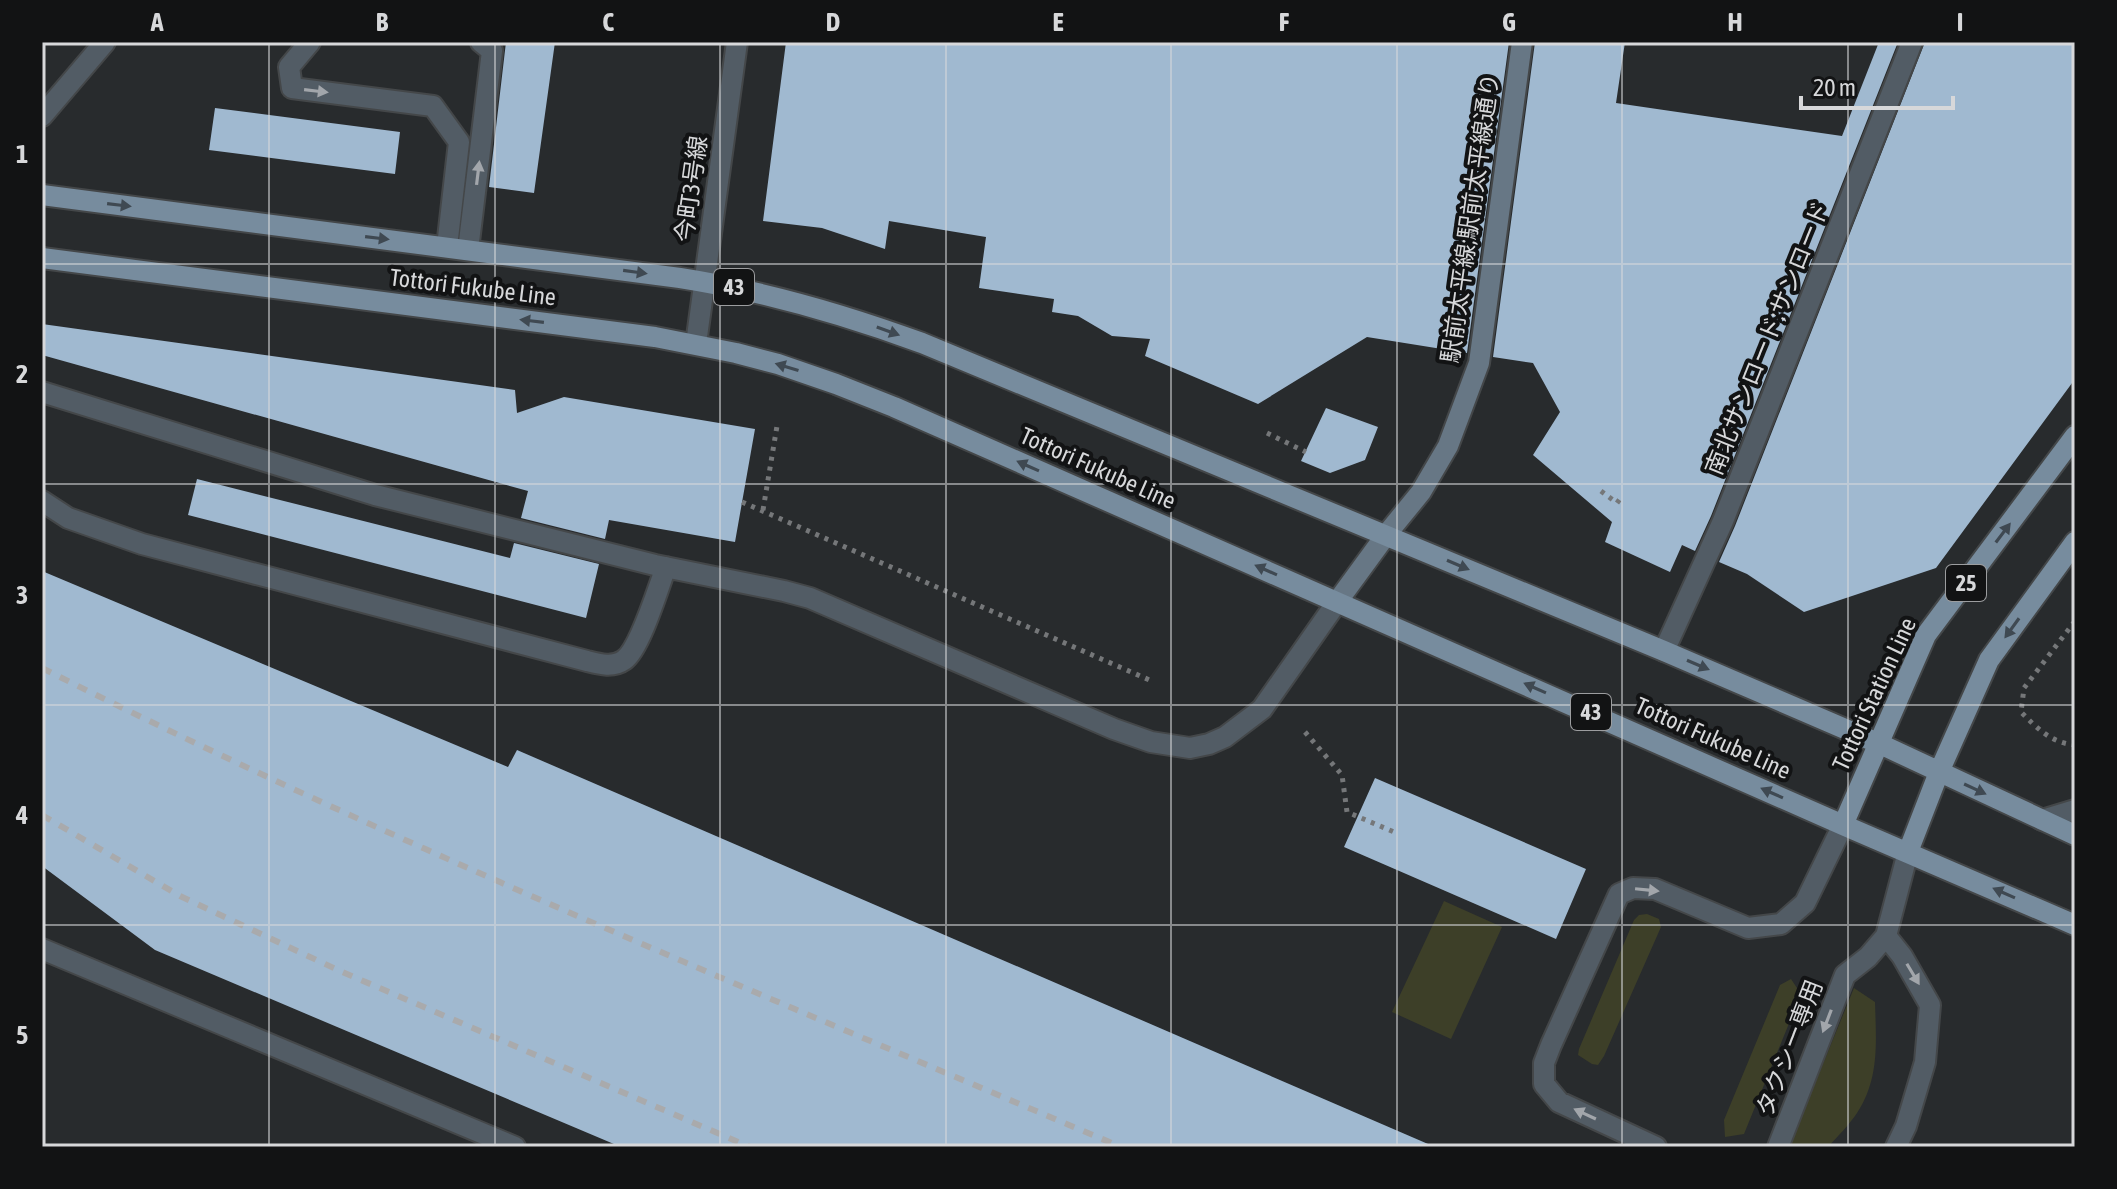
<svg xmlns="http://www.w3.org/2000/svg" width="2117" height="1189" font-family="'Asap Condensed','Noto Sans JP',sans-serif">
  <style>
    .green { fill: #3d3f28 }
    .building { fill: #a0b9d0 }
    .lines { fill: none; stroke-linecap: round; stroke-linejoin: round }
    .lane-casing { stroke: #444749; stroke-width: 24 }
    .street-casing { stroke: #444749; stroke-width: 24 }
    .secondary-casing { stroke: #444749; stroke-width: 24 }
    .primary-casing { stroke: #444749; stroke-width: 24 }
    .path { stroke: #757779; stroke-width: 5; stroke-dasharray: 4 6; stroke-linecap: butt }
    .lane { stroke: #525c65; stroke-width: 20 }
    .street { stroke: #525c65; stroke-width: 20 }
    .secondary { stroke: #677785; stroke-width: 20 }
    .primary { stroke: #778c9e; stroke-width: 20 }
    .rail { stroke: #a9aaac; stroke-width: 6; stroke-dasharray: 10 10; stroke-linecap: butt }
    .oneway { fill: #a2a6ab }
    .oneway2 { fill: #3f4952 }
    .grid { fill: none; stroke: #d7d8da; stroke-width: 2; stroke-opacity: 0.55 }
    .labels { text-anchor: middle; dominant-baseline: central; stroke-width: 8; stroke-linejoin: round; paint-order: stroke }
    .shield { fill: #121314; stroke: #9c9d9f; stroke-width: 2 }
    .shield-label { font-size: 22px; font-weight: bold; fill: #d7d8da }
    .street-label { font-size: 24px; fill: #d7d8da; stroke: #121314 }
    .neatline { fill: none; stroke: #d7d8da; stroke-width: 3 }
    .grid-label { font-size: 26px; text-anchor: middle; font-weight: bold; fill: #d7d8da }
  </style>
  <rect width="100%" height="100%" fill="#282b2d"/>
  <path class="green" d="M1444,901L1502,927L1451,1039L1392,1012Z
    M1647,914L1659,919L1661,927L1604,1056L1598,1065L1592,1064L1578,1055L1579,1049L1634,920L1639,915Z
    M1791,979L1801,994L1744,1134L1725,1137L1724,1120L1780,985Z
    M1854,988L1875,1002C1876,1041 1880,1078 1857,1113C1849,1125 1838,1136 1828,1147H1789Z"/>
  <path class="building" d="M506,42H555L534,193L489,187Z
    M786,42H1509L1467,353L1367,337L1258,404L1145,356L1150,339L1112,336L1078,316L1052,312L1054,299L979,288L986,237L889,221L885,249L822,228L763,221Z
    M1535,42H1625L1616,103L1842,136L1879,42H1898L1711,516L1695,551L1682,545L1670,572L1605,542L1612,522L1533,455L1560,412L1533,363L1493,357Z
    M1925,42H2075V379L1936,568L1804,612L1747,574L1719,562L1735,526Z
    M215,108L400,132L395,174L209,150Z
    M42,324L515,390L517,413L564,397L755,429L735,542L609,520L605,539L521,518L528,491L42,355Z
    M1326,408L1378,427L1365,460L1330,473L1301,461Z
    M197,479L510,558L514,543L599,564L586,618L188,515Z
    M42,571L508,767L517,750L1435,1147H621L155,950L42,866Z
    M1375,778L1586,869L1556,939L1344,847Z"/>
  <g class="lines">
    <g class="lane-casing">
      <path id="lane" d="M310,42L289,67L292,88L433,106L459,142L447,247
        M468,250L492,51L481,42
        M42,392L375,495L655,565L784,591L810,598L1114,729L1151,742L1190,748L1209,744L1225,737L1262,709L1337,602
        M42,501L68,518L142,544L587,661C599,664 613,668 624,660C640,649 658,588 666,567
        M42,949L515,1147
        M1656,1147L1559,1102L1544,1084V1063L1551,1045L1619,894L1633,888L1655,889L1748,928L1781,924L1805,903L1843,825
        M1778,1147L1845,975L1868,957L1886,936
        M1896,1147L1906,1126L1925,1062L1930,1005L1902,956L1886,936L1908,852"/>
    </g>
    <g class="street-casing">
      <path id="street" d="M42,116L105,42
        M696,344L737,42
        M1664,651L1723,521L1912,42
        M2042,820L2075,810"/>
    </g>
    <g class="secondary-casing">
      <path id="secondary" d="M1337,602L1386,535L1421,492L1448,446L1479,363L1522,42"/>
    </g>
    <g class="primary-casing">
      <path id="primary" d="M42,195L680,278C764,291 843,314 922,343L1664,651L1880,744L2075,835
        M42,258L655,337L736,353L778,364L836,384L894,407L1843,825L2075,925
        M1843,825L1926,635L2075,436
        M1908,852L1939,772L1989,660L2075,542"/>
    </g>
    <path class="path" d="M1267,433L1306,452
      M1601,491L1617,503L1622,496
      M742,502L1154,682
      M763,510L777,426
      M2075,621L2024,688L2021,712C2037,728 2051,743 2075,745
      M1305,732L1342,775L1347,812L1394,832"/>
    <use href="#lane" class="lane"/>
    <use href="#street" class="street"/>
    <use href="#secondary" class="secondary"/>
    <use href="#primary" class="primary"/>
    <path class="rail" d="M42,668C394,845 759,993 1121,1147
      M42,815L180,896L340,971L750,1147"/>
  </g>
  <defs><path id="oneway-solid" d="M-6-.8H1V-3.2L6.5 0L1 3.2V.8H-6Z" transform="scale(2)"/></defs>
  <g class="oneway">
    <use href="#oneway-solid" transform="translate(316 91) rotate(7)"/>
    <use href="#oneway-solid" transform="translate(478 173) rotate(-83)"/>
    <use href="#oneway-solid" transform="translate(1647 890) rotate(6)"/>
    <use href="#oneway-solid" transform="translate(1913 974) rotate(59)"/>
    <use href="#oneway-solid" transform="translate(1827 1021) rotate(111)"/>
    <use href="#oneway-solid" transform="translate(1585 1114) rotate(-155)"/>
  </g>
  <g class="oneway2">
    <use href="#oneway-solid" transform="translate(119 205) rotate(7)"/>
    <use href="#oneway-solid" transform="translate(377 238) rotate(7)"/>
    <use href="#oneway-solid" transform="translate(635 272) rotate(8)"/>
    <use href="#oneway-solid" transform="translate(532 321) rotate(-173)"/>
    <use href="#oneway-solid" transform="translate(888 331) rotate(20)"/>
    <use href="#oneway-solid" transform="translate(787 367) rotate(-163)"/>
    <use href="#oneway-solid" transform="translate(1028 466) rotate(-156)"/>
    <use href="#oneway-solid" transform="translate(2003 533) rotate(-53)"/>
    <use href="#oneway-solid" transform="translate(1458 565) rotate(23)"/>
    <use href="#oneway-solid" transform="translate(1266 570) rotate(-156)"/>
    <use href="#oneway-solid" transform="translate(2012 628) rotate(126)"/>
    <use href="#oneway-solid" transform="translate(1698 665) rotate(23)"/>
    <use href="#oneway-solid" transform="translate(1535 688) rotate(-156)"/>
    <use href="#oneway-solid" transform="translate(1975 789) rotate(25)"/>
    <use href="#oneway-solid" transform="translate(1772 793) rotate(-156)"/>
    <use href="#oneway-solid" transform="translate(2004 893) rotate(-156)"/>
  </g>
  <path class="grid" d="M269,42V1147M495,42V1147M720,42V1147M946,42V1147M1171,42V1147M1397,42V1147M1622,42V1147M1848,42V1147M42,264H2075M42,484H2075M42,705H2075M42,925H2075"/>
  <g class="labels">
    <g class="shield">
      <rect x="714" y="269" width="40" height="36" rx="6"/>
      <rect x="1946" y="565" width="40" height="36" rx="6"/>
      <rect x="1571" y="694" width="40" height="36" rx="6"/>
    </g>
    <g class="shield-label">
      <text x="734" y="287">43</text>
      <text x="1966" y="583">25</text>
      <text x="1591" y="712">43</text>
    </g>
    <g class="street-label">
      <text transform="translate(691 189) rotate(-82)">今町3号線</text>
      <text transform="translate(1470 218) rotate(-82)">駅前太平線;駅前太平線通り</text>
      <text transform="translate(473 287) rotate(7)">Tottori Fukube Line</text>
      <text transform="translate(1767 338) rotate(-68)">南北サンロード;サンロード</text>
      <text transform="translate(1098 468) rotate(24)">Tottori Fukube Line</text>
      <text transform="translate(1874 694) rotate(-65)">Tottori Station Line</text>
      <text transform="translate(1713 738) rotate(24)">Tottori Fukube Line</text>
      <text transform="translate(1789 1048) rotate(-69)">タクシー専用</text>
    </g>
  </g>
  <rect width="2117" height="1189" fill="none" stroke="#121314" stroke-width="88"/>
  <path d="M1801 96v12h152v-12" fill="none" stroke="#d7d8da" stroke-width="4"/>
  <text x="1813" y="96" font-size="24" fill="#d7d8da" stroke="#121314" stroke-width="6" paint-order="stroke">20 m</text>
  <rect x="44" y="44" width="2029" height="1101" class="neatline"/>
  <g class="grid-label">
    <text x="157" y="31">A</text>
    <text x="382" y="31">B</text>
    <text x="608" y="31">C</text>
    <text x="833" y="31">D</text>
    <text x="1058" y="31">E</text>
    <text x="1284" y="31">F</text>
    <text x="1509" y="31">G</text>
    <text x="1735" y="31">H</text>
    <text x="1960" y="31">I</text>
    <text x="22" y="163">1</text>
    <text x="22" y="383">2</text>
    <text x="22" y="604">3</text>
    <text x="22" y="824">4</text>
    <text x="22" y="1044">5</text>
  </g>
</svg>
